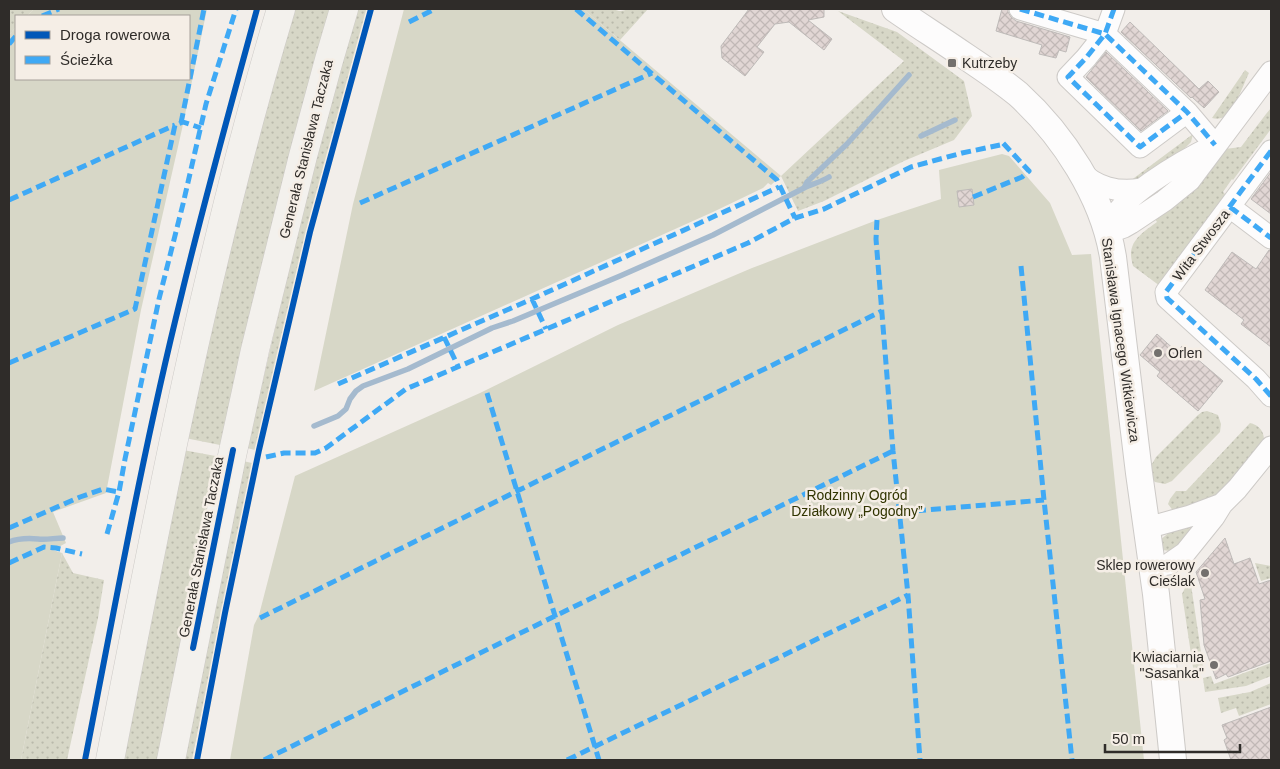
<svg xmlns="http://www.w3.org/2000/svg" width="1280" height="769" font-family="Arial,sans-serif">
  <style>
    .grass { fill: url(#grass-dots) }
    .garden { fill: #d7d7c7 }
    .lines { fill: none; stroke-linecap: round; stroke-linejoin: round }
    .stream { stroke: #a5bace; stroke-width: 5.5 }
    .building { fill: url(#building-cross-hatch); stroke: #bebab8 }
    .minor-casing { stroke: #cdcac7; stroke-width: 23 }
    .tertiary-casing { stroke: #cdcac7; stroke-width: 28 }
    .secondary-casing { stroke: #cdcac7; stroke-width: 29 }
    .minor { stroke: #fdfcfc; stroke-width: 21 }
    .tertiary { stroke: #fdfcfc; stroke-width: 26 }
    .secondary { stroke: #f3f1ed; stroke-width: 28 }
    .quiet { stroke: #3fa9f5; stroke-width: 5; stroke-dasharray: 10 5; stroke-linecap: butt }
    .cycleway-casing { stroke: #f5eee6; stroke-width: 9 }
    .cycleway { stroke: #0057b8; stroke-width: 6 }
    .poi-dot { fill: #73706d; stroke: #f5eee6; stroke-width: 2 }
    .labels { text-anchor: middle; dominant-baseline: central; stroke-width: 5; stroke-linejoin: round; paint-order: stroke }
    .poi-label { font-size: 14px; fill: #2f2c29; stroke: #f5eee6; text-anchor: start }
    .street-label { font-size: 14px; fill: #2f2c29; stroke: #f5eee6 }
    .park-label { font-size: 14px; fill: #313400; stroke: #f5eee6 }
  </style>
  <defs>
    <pattern id="grass-dots" width="8" height="8" patternUnits="userSpaceOnUse" patternTransform="scale(1.25)"><rect width="8" height="8" fill="#d7d7c7"/><path d="M2 2h.1M6 6h.1" fill="none" stroke="#b9b9ab" stroke-width="1.8" stroke-linecap="round"/></pattern>
    <pattern id="building-cross-hatch" width="8" height="8" patternUnits="userSpaceOnUse" patternTransform="scale(1.25)"><rect width="8" height="8" fill="#e1d6d4"/><path d="M0 0l8 8M0 8l8-8" fill="none" stroke="#c1b8b6"/></pattern>
  </defs>
  <rect width="100%" height="100%" fill="#f2eeea"/>
  <path class="grass" d="M9,9H34L27,16H16V27L9,35Z
    M294,9H335L225,446L185,438L227,257L273,81Z
    M355,9H368L329,149L255,450L247,448L318,145Z
    M583,9H614C621,13 623,10 630,9C635,8 642,9 648,9L620,40Z
    M838,11L897,32L964,81L972,116L954,140L904,161L824,201L798,211L781,176L904,61Z
    M1245,70L1249,73C1244,83 1234,112 1224,117C1220,119 1216,119 1212,118Z
    M1271,108V129L1233,180L1232,179L1223,192L1229,198L1160,286L1133,266C1132,262 1131,258 1131,254C1131,239 1146,230 1157,222L1152,215L1225,149L1241,147L1266,114Z
    M1193,134L1191,142L1185,148L1140,180L1130,181Z
    M1207,411L1218,415L1221,424L1220,432L1172,481L1165,484L1155,482L1153,480L1150,468L1152,464L1156,457L1198,415L1202,412Z
    M1250,423C1259,425 1264,431 1264,440L1237,476L1212,499L1174,512L1168,504L1170,499L1176,491H1186Z
    M183,450L221,457L162,760H123Z
    M243,461L252,463L192,760H183Z
    M1197,522L1186,543L1170,551L1162,550L1160,540L1171,531Z
    M62,553L73,573L104,580L98,618L67,760H21Z
    M1255,563L1271,566V578L1261,581Z
    M1190,578L1204,672L1194,674L1182,594Z
    M1271,663V676L1246,686L1205,692L1203,678L1211,676L1214,684Z
    M1271,683V704L1239,716L1236,708L1221,713L1218,698L1250,692Z"/>
  <path class="garden" d="M34,9H207L182,129L141,310L106,493L53,512L66,543L53,550L62,553L21,760H9V35L16,27V79H189V16H27Z
    M404,9H583L781,176L771,185L768,183L763,188L713,212L314,391L353,204Z
    M1002,154L1009,156L1050,203L1072,255L1091,254L1144,760H230L254,625L259,615L295,476L480,393L618,325L752,268L877,220L941,199L939,170Z"/>
  <g class="lines">
    <path class="stream" d="M921,136L955,120
      M804,188L807,182L847,144L909,75
      M314,426L338,416L346,409L350,399L356,391L363,386L408,369L492,328L513,321L620,276L713,235L804,188C812,184 821,182 829,177
      M9,542C19,538 27,538 38,539C46,540 55,538 63,538"/>
  </g>
  <path class="building" d="M749,9H824V17L808,20L832,39L824,50L789,22L775,24L757,47L764,52L745,76L722,58L721,46Z
    M1002,9H1008V12L1011,17L1016,21L1070,37L1066,52L1059,50L1056,58L1039,54L1042,45L996,31Z
    M1130,22L1199,89L1208,81L1219,92L1204,108L1192,97L1191,98L1121,32Z
    M1106,52L1168,111L1141,131L1086,77Z
    M1271,172V214L1251,199Z
    M972,189L974,205L959,207L957,191Z
    M1269,250H1271V347L1241,324L1244,320L1205,290L1232,252L1256,269Z
    M1157,334L1177,352L1182,346L1223,381L1198,411L1157,376L1160,372L1140,355Z
    M1225,538L1234,564L1250,558L1259,584L1271,580V661L1228,677L1226,674L1216,679L1204,645L1200,600L1205,599L1196,572Z
    M1271,707V760H1231L1224,740L1227,738L1222,725Z"/>
  <g class="lines">
    <g class="minor-casing">
      <path id="minor" d="M1020,9L1105,34L1187,112L1215,145
        M1114,9L1105,34L1086,58L1068,77L1140,147L1187,112
        M1215,145C1188,158 1109,201 1107,233L1124,227L1131,223L1164,201L1190,180L1271,72
        M1271,151L1166,292L1167,298L1256,379L1271,396
        M1080,170C1094,188 1120,193 1141,189
        M1230,207L1271,238
        M1147,528L1190,516L1222,504
        M1151,567L1169,564L1185,553L1214,517L1222,504L1237,489L1271,447"/>
    </g>
    <g class="tertiary-casing">
      <path id="tertiary" d="M895,9C918,25 942,40 965,56C983,68 1001,80 1018,94C1063,135 1103,196 1113,257L1139,473L1156,594L1173,760"/>
    </g>
    <g class="secondary-casing">
      <path id="secondary" d="M110,760C159,508 207,255 281,9
        M171,760L232,456L255,350L303,156L329,60L344,9"/>
    </g>
    <use href="#minor" class="minor"/>
    <use href="#tertiary" class="tertiary"/>
    <use href="#secondary" class="secondary"/>
    <path class="quiet" d="M576,9L777,180L795,218
      M1020,9L1105,34L1187,112L1215,145
      M1114,9L1105,34L1086,58L1068,77L1140,147L1187,112
      M42,16L59,9
      M409,22L435,9
      M9,44L16,36
      M181,123L204,9
      M1271,151L1166,292L1167,298L1256,379L1271,396
      M973,197L1022,177L1029,171L1003,143
      M9,200L175,125
      M360,203L652,73
      M1230,207L1271,238
      M877,220L876,239L893,451L908,595L920,760
      M1021,266L1044,500L1072,760
      M532,299L546,329
      M444,337L458,366
      M9,363L135,309L175,125L183,122L201,128
      M338,384L532,299L779,187
      M487,393L599,760
      M266,457L284,453H315L326,448L406,389L748,243L795,218L824,209L911,167L962,153L1000,145
      M901,512L1044,500
      M9,528L80,497L103,489L119,492
      M107,534L119,492L125,459L159,299L183,204L206,104L236,9
      M9,563L44,547L56,548L82,554
      M260,618L882,311
      M264,760L555,616L893,451
      M567,760L908,595"/>
    <g class="cycleway-casing">
      <path id="cycleway" d="M193,648L233,450
        M85,760C115,606 143,450 181,297C204,201 231,105 257,9
        M197,760L225,613L259,450L310,232L371,9"/>
    </g>
    <use href="#cycleway" class="cycleway"/>
  </g>
  <g class="poi-dot">
    <rect x="947" y="58" width="10" height="10" rx="2.5"/>
    <circle cx="1158" cy="353" r="5"/>
    <circle cx="1205" cy="573" r="5"/>
    <circle cx="1214" cy="665" r="5"/>
  </g>
  <g class="labels">
    <g class="poi-label">
      <text x="962" y="63">Kutrzeby</text>
      <text x="1168" y="353">Orlen</text>
      <text x="1195" y="565" text-anchor="end">Sklep rowerowy<tspan x="1195" dy="16">Cieślak</tspan></text>
      <text x="1204" y="657" text-anchor="end">Kwiaciarnia<tspan x="1204" dy="16">"Sasanka"</tspan></text>
    </g>
    <g class="street-label">
      <text transform="translate(306 149) rotate(-76)">Generała Stanisława Taczaka</text>
      <text transform="translate(1201 245) rotate(-53)">Wita Stwosza</text>
      <text transform="translate(1121 340) rotate(82)">Stanisława Ignacego Witkiewicza</text>
      <text transform="translate(201 547) rotate(-79)">Generała Stanisława Taczaka</text>
    </g>
    <g class="park-label">
      <text x="857" y="495">Rodzinny Ogród<tspan x="857" dy="16">Działkowy „Pogodny”</tspan></text>
    </g>
  </g>
  <rect width="1280" height="769" fill="none" stroke="#2f2c29" stroke-width="20"/>
  <rect x="15" y="15" width="175" height="65" fill="#f5eee6" stroke="#a6a09a"/>
  <rect x="25" y="31" width="25" height="8" fill="#0057b8" stroke="#a6a09a"/>
  <text x="60" y="40" font-size="15" fill="#2f2c29">Droga rowerowa</text>
  <rect x="25" y="56" width="25" height="8" fill="#3fa9f5" stroke="#a6a09a"/>
  <text x="60" y="65" font-size="15" fill="#2f2c29">Ścieżka</text>
  <path d="M1105 744v8h135v-8" fill="none" stroke="#2f2c29" stroke-width="2.5"/>
  <text x="1112" y="744" font-size="15" fill="#2f2c29" stroke="#f5eee6" stroke-width="4" paint-order="stroke">50 m</text>
</svg>
